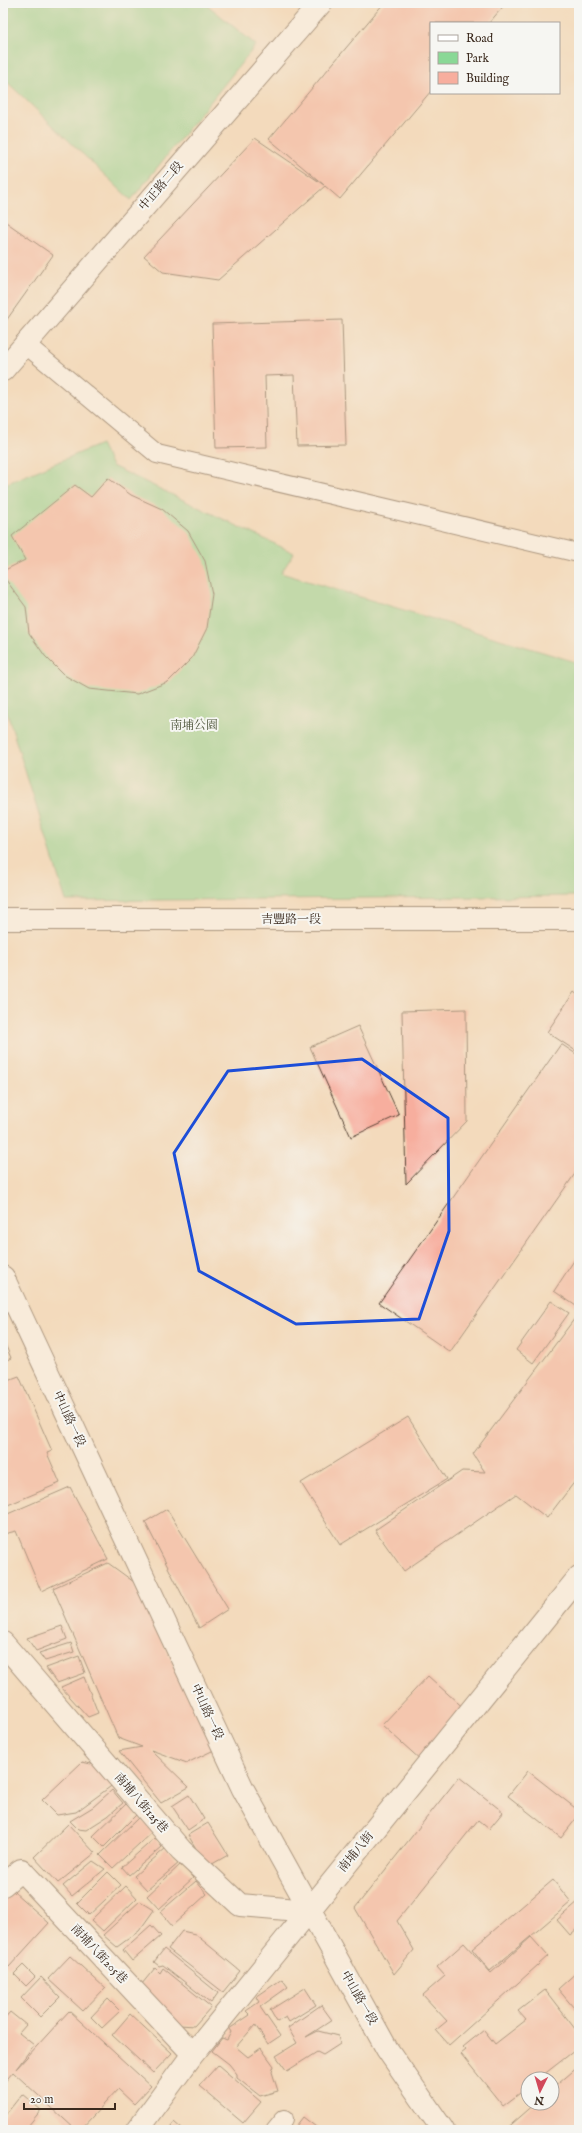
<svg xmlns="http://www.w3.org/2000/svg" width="582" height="2133" font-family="'IM FELL English','Noto Serif TC',serif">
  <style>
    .green { fill: #8ad896; stroke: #62815a }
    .building { fill: #f7ae9e }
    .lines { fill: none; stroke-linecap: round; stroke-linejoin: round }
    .lane-casing { stroke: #574436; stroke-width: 20 }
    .street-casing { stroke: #574436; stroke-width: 24 }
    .secondary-casing { stroke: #574436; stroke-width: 24 }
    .primary-casing { stroke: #574436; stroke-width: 24 }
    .lane { stroke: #fff; stroke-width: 18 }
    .street { stroke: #fff; stroke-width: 22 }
    .secondary { stroke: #fff; stroke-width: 22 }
    .primary { stroke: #fff; stroke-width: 22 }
    .marked { fill: none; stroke: #1d4ed8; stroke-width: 3; stroke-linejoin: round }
    .labels { text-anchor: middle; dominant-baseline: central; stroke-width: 4; stroke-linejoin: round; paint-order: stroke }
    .street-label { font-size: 12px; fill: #3b2a1e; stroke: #f6f6f2 }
    .park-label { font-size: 12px; fill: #4f563c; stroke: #f6f6f2 }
  </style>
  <rect width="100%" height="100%" fill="#f6f6f2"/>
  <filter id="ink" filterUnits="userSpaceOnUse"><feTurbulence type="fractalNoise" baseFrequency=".025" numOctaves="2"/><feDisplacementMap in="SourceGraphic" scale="8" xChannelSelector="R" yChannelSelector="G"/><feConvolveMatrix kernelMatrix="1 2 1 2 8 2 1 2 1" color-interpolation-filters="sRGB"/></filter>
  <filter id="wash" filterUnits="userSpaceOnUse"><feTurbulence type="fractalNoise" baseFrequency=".012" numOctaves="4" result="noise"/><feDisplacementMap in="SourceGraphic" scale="16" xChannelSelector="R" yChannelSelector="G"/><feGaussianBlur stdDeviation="0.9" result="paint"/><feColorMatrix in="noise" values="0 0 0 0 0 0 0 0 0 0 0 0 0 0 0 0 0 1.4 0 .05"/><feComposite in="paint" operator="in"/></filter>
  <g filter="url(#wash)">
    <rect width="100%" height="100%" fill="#f3dabc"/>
    <path class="green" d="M3,3H205L256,45L131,200L3,78Z
      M101,444L112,466L294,553L281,573L579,663V896L66,901L3,700V485Z"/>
    <g id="blocks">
      <path class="building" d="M384,3H506L489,23H431V91L340,199L325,186L218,280L163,272L144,256L255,138L324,185L269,139Z
        M3,220L53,255L3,325Z
        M342,320L346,445L297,446L294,375L265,376L267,447L216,448L212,324Z
        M108,478L131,495L162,509L188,531L205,561L212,594L207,628L192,658L168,682L137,694L89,689L64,675L45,656L29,633L26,607L3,576V571L25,560L12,536L75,485L91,497Z
        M574,992L579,996V1053L547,1032Z
        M466,1009L467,1121L406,1184L402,1011Z
        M358,1026L399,1115L351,1137L310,1047Z
        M561,1044L579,1056V1168L450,1352L379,1303Z
        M579,1253V1308L554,1291Z
        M551,1301L569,1313L533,1363L516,1350Z
        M575,1318L579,1321V1476L547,1518L516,1494L404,1571L375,1530L462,1471L485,1472L473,1454Z
        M3,1339L11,1358L3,1362Z
        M19,1376L52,1451L47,1453L60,1483L3,1507V1382Z
        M408,1417L447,1479L340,1545L301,1483Z
        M70,1487L108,1559L41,1591L16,1531L4,1534L3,1516Z
        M167,1509L228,1609L199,1628L145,1522Z
        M108,1563L134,1582L214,1750L187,1763L151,1750L189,1787L161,1803L119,1751L142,1747L118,1738L53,1588Z
        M62,1626L67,1639L36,1651L27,1638Z
        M71,1643L74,1652L45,1661L39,1653Z
        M79,1656L85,1673L57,1683L46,1668Z
        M428,1676L467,1711L422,1761L382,1725Z
        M84,1677L98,1713L88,1717L61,1687Z
        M82,1762L100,1766L114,1784L76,1812L57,1815L42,1800Z
        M528,1771L579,1811V1815L561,1838L508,1796Z
        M459,1777L503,1812L489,1829L478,1820L397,1921L414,1950L394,1974L355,1908Z
        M112,1790L123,1803L108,1816L86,1830L78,1829L70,1821L93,1807Z
        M189,1795L204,1819L188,1830L172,1806Z
        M126,1804L137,1814L104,1847L93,1836Z
        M139,1817L153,1831L113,1868L100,1855Z
        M208,1823L228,1855L207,1867L188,1835Z
        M68,1824L95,1853L58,1883L34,1857Z
        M155,1838L162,1847L129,1875L122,1867Z
        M166,1848L179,1863L147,1890L134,1876Z
        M93,1861L105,1869L72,1896L63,1886Z
        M181,1864L193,1878L159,1909L147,1896Z
        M108,1872L121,1885L89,1915L77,1903Z
        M553,1880L571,1902L490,1971L472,1949Z
        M196,1881L207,1894L172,1926L160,1912Z
        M5,1884L49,1923L9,1967L3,1962V1886Z
        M126,1886L137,1898L103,1931L91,1920Z
        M140,1901L154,1910L139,1931L117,1947L103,1935Z
        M579,1901V1927L570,1935L557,1920Z
        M151,1925L161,1936L132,1961L123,1950Z
        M182,1931L195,1934L240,1971L223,1992L168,1949Z
        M531,1937L548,1956L449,2045L436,2030L447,2021L423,1995L445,1976L437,1967L464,1943L491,1973Z
        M164,1949L218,1993L211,2003L163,1965L159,1966L154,1962Z
        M70,1956L105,1988L83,2011L48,1979Z
        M23,1965L35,1977L26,1986L14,1974Z
        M155,1968L160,1973L163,1968L211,2007L194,2026L180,2025L137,1990Z
        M579,1970V2014L558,1989Z
        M41,1977L60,1997L40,2017L21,1998Z
        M282,1979L288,1987L260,2007L280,2036L268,2044L255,2025L236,2047L248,2057L261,2048L274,2066L272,2072L278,2091L260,2096L237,2078V2074L229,2064L212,2051L222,2038L227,2040L231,2032L229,2029L250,2015L246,2011L259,2002L256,1997Z
        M305,1988L316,2005L289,2022L286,2017L277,2022L270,2010Z
        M545,1990L579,2034V2047L538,2079H528V2087L503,2106L461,2054L466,2050L463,2047L484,2030L495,2044L526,2020L518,2011Z
        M108,1999L120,2011L102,2028L91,2017Z
        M321,2005L332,2020L306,2037L318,2031L338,2036L340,2044L323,2055L317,2052L287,2071L276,2056L297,2043L288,2028Z
        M69,2011L151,2086L134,2104L118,2089L80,2130H76L13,2072L3,2084V2020L10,2012L26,2025L19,2033L34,2045L16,2069Z
        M130,2014L172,2053L153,2073L112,2035Z
        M218,2065L261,2102L243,2123L199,2086Z
        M579,2066V2130H505L536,2103H552V2089Z
        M22,2094L41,2110L28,2126L34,2130H3V2118Z
        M303,2117L320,2130H293Z
        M174,2122L183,2130H168Z"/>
    </g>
  </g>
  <g filter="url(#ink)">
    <use href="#blocks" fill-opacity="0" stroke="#574436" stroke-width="1"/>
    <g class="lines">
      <g class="lane-casing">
        <path id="lane" d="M24,343L157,454L574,552L579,550
          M275,2130L284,2119"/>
      </g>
      <g class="street-casing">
        <path id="street" d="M3,1643L181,1850L240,1905L309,1911
          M3,1885L21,1870L193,2054
          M137,2130L193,2054L579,1577"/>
      </g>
      <g class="secondary-casing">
        <path id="secondary" d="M3,370L321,3
          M3,1277L243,1789L387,2049L443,2130"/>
      </g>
      <g class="primary-casing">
        <path id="primary" d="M3,919H579"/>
      </g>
      <use href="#lane" class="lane"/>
      <use href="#street" class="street"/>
      <use href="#secondary" class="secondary"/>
      <use href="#primary" class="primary"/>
    </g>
  </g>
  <path d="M0 0H582V2133H0ZM362,1059L448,1118L449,1231L419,1319L296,1324L199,1271L174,1153L228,1071Z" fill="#f3dabc" fill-opacity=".55" fill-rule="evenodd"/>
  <path class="marked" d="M362,1059L448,1118L449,1231L419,1319L296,1324L199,1271L174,1153L228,1071Z"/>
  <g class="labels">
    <g class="street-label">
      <text transform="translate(161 186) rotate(-49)">中正路二段</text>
      <text x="291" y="919">吉豐路一段</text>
      <text transform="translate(69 1419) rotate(65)">中山路一段</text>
      <text transform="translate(207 1712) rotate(65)">中山路一段</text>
      <text transform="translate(141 1803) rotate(49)">南埔八街125巷</text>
      <text transform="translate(356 1852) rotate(-51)">南埔八街</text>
      <text transform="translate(99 1954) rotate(47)">南埔八街205巷</text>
      <text transform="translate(359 1998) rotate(60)">中山路一段</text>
    </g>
    <g class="park-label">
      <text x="194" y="725">南埔公園</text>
    </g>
  </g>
  <rect width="582" height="2133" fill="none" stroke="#f6f6f2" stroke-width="16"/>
  <rect x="430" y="22" width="130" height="72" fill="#f6f6f2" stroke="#aba49d"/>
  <rect x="438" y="35" width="20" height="6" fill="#ffffff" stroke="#aba49d"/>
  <text x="466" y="42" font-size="12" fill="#3b2a1e">Road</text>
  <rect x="438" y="52" width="20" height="12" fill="#8ad896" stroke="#aba49d"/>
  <text x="466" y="62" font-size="12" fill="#3b2a1e">Park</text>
  <rect x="438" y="72" width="20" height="12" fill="#f7ae9e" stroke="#aba49d"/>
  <text x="466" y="82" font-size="12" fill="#3b2a1e">Building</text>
  <g transform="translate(540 2091) rotate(185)"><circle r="19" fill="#f6f6f2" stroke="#aba49d"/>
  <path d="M0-3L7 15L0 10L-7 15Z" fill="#d1495b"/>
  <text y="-6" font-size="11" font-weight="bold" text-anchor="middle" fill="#3b2a1e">N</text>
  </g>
  <path d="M24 2103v6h91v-6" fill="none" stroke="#3b2a1e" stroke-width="2"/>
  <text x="30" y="2103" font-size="12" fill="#3b2a1e" stroke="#f6f6f2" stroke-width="3" paint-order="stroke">20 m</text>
</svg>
